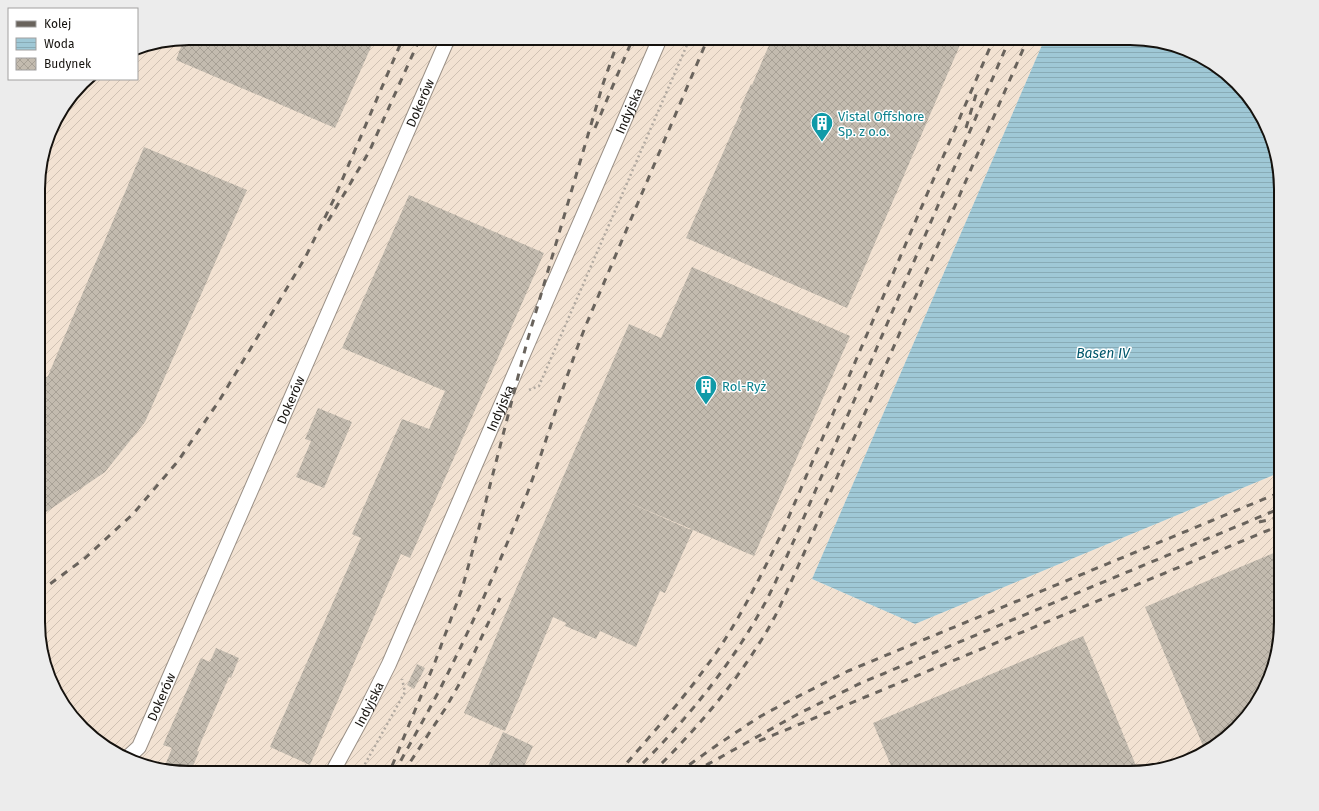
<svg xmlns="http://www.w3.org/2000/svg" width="1319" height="811" font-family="'Fira Sans',sans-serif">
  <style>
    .industrial { fill: url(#industrial-furrows) }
    .water { fill: url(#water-rules) }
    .building { fill: url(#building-cross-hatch); fill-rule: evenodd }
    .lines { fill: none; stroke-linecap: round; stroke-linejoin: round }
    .service-casing { stroke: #9a9086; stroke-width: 16 }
    .path { stroke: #b1a9a0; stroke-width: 2.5; stroke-dasharray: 2 3; stroke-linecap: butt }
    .service { stroke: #fff; stroke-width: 14 }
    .rail { stroke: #69635c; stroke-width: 3; stroke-dasharray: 7 7; stroke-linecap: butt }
    .labels { text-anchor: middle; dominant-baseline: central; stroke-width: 3; stroke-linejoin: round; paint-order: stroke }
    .street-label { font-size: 13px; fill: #15120e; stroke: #fff }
    .culture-label { font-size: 13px; fill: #0d838f; stroke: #fff; text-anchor: start }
    .water-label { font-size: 14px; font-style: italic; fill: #03586d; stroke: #fff }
    .rim { fill: none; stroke: #15120e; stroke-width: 2 }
  </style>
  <defs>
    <pattern id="industrial-furrows" width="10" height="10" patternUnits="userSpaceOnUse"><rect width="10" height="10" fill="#f2e2d2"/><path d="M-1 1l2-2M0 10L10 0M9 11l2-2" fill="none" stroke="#cfc1b3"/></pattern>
    <pattern id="water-rules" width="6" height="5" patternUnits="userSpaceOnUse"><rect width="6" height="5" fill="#9fc8d6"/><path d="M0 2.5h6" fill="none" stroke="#88abb6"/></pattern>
    <pattern id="building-cross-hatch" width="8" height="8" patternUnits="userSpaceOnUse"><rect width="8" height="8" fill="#c3bbaf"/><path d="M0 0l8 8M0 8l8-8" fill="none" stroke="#a7a095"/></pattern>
  </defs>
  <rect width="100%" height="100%" fill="#fcf1e6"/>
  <path class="industrial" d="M189,38H1045L812,579L915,624L1281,472V631L1237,729L1206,753L1139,773H189L150,768L113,753L63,706L39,641V170L54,122L87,79H137V48Z"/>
  <path class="water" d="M1045,38H1130L1169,43L1206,58L1256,105L1273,141L1281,179V472L915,624L812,579Z"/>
  <path class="building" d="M189,38H375L335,128L176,60L184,39Z
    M772,38H963L847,308L686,238L742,109L740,108L751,84L752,85Z
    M144,147L247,190L145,422L105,472L39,517V382L48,376Z
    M409,195L544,253L410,558L401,554L310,765L270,747L361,538L352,534L402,419L429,429L445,391L342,348Z
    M692,267L850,336L754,556L693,530L665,593L660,591L636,647L600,631L596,639L565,626L566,623L553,617L505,731L464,713L564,475L629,324L661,338ZM618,498L691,529V530Z
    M318,408L352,422L324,488L296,477L311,441L305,439Z
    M1281,550V631L1261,698L1237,729L1206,753L1145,607Z
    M1083,636L1139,773H894L873,723Z
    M216,648L239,658L231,678L229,677L197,751L199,752L190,773L166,763L172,748L163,745L201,658L210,662Z
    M417,664L425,668L414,689L407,685Z
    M503,732L533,746L521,773H485Z"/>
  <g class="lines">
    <g class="service-casing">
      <g id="service">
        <path id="s1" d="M127,758L139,747L448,38"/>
        <path id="s2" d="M332,773L363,716L389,664L660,38"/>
      </g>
    </g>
    <path class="path" d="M529,390L539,386L690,38
      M360,773L405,692L402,679"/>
    <use href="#service" class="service"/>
    <path class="rail" d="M595,128L633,38
      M966,128L978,88
      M328,221L369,152L420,38
      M1259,522L1281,517
      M39,592L84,559L133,514L178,461L219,401L305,258L334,199L403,38
      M759,741L1281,525
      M392,766L435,662L462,589L480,524L527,342L603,84L619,38
      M694,772L798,714L861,683L1281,508
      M394,773C413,738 433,704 450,669C478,612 504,553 527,494C548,438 564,380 586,325L708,38
      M403,773L445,709L461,681L500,598
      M618,773C652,734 687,695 716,653C742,615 761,575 781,535L994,38
      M633,773C682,725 726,672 760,612C774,588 784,562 795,538L1010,38
      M652,773C696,730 737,682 768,629C781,607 790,583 801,560L1028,38
      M678,773C705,753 733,734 761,716C790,700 819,686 848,671L1281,492"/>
  </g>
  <defs>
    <g id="building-pin" transform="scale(1.15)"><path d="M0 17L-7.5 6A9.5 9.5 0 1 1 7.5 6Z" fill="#0f9aa8" stroke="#fff"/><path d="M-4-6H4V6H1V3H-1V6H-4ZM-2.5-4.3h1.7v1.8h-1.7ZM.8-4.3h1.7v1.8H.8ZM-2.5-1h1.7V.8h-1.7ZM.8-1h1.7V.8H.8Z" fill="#fff"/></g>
  </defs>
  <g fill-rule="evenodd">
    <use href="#building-pin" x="822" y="123"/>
    <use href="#building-pin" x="706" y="386"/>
  </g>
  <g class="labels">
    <g class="street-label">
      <text stroke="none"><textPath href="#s1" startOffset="719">Dokerów</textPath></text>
      <text stroke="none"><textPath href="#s2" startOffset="726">Indyjska</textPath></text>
      <text stroke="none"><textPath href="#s1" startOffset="395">Dokerów</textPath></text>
      <text stroke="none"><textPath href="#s2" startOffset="402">Indyjska</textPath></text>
      <text stroke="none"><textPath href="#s1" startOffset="71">Dokerów</textPath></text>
      <text stroke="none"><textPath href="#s2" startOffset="78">Indyjska</textPath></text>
    </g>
    <g class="culture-label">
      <text x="838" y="116">Vistal Offshore<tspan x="838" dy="15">Sp. z o.o.</tspan></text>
      <text x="722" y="386">Rol-Ryż</text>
    </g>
    <g class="water-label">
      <text x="1103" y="353">Basen IV</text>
    </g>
  </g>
  <path d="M0 0H1319V811H0ZM189 45H1130A144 144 0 0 1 1274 189V622A144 144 0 0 1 1130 766H189A144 144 0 0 1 45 622V189A144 144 0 0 1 189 45Z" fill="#ececec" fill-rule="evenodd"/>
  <path class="rim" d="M189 45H1130A144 144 0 0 1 1274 189V622A144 144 0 0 1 1130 766H189A144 144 0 0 1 45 622V189A144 144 0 0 1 189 45Z"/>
  <rect x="8" y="8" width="130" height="72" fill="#ffffff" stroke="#a1a09f"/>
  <rect x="16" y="21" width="20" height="6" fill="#69635c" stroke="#a1a09f"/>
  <text x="44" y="28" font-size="12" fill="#15120e">Kolej</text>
  <rect x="16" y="38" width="20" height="12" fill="url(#water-rules)" stroke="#a1a09f"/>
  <text x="44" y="48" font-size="12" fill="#15120e">Woda</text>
  <rect x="16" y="58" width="20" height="12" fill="url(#building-cross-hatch)" stroke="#a1a09f"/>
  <text x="44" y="68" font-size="12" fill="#15120e">Budynek</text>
</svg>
